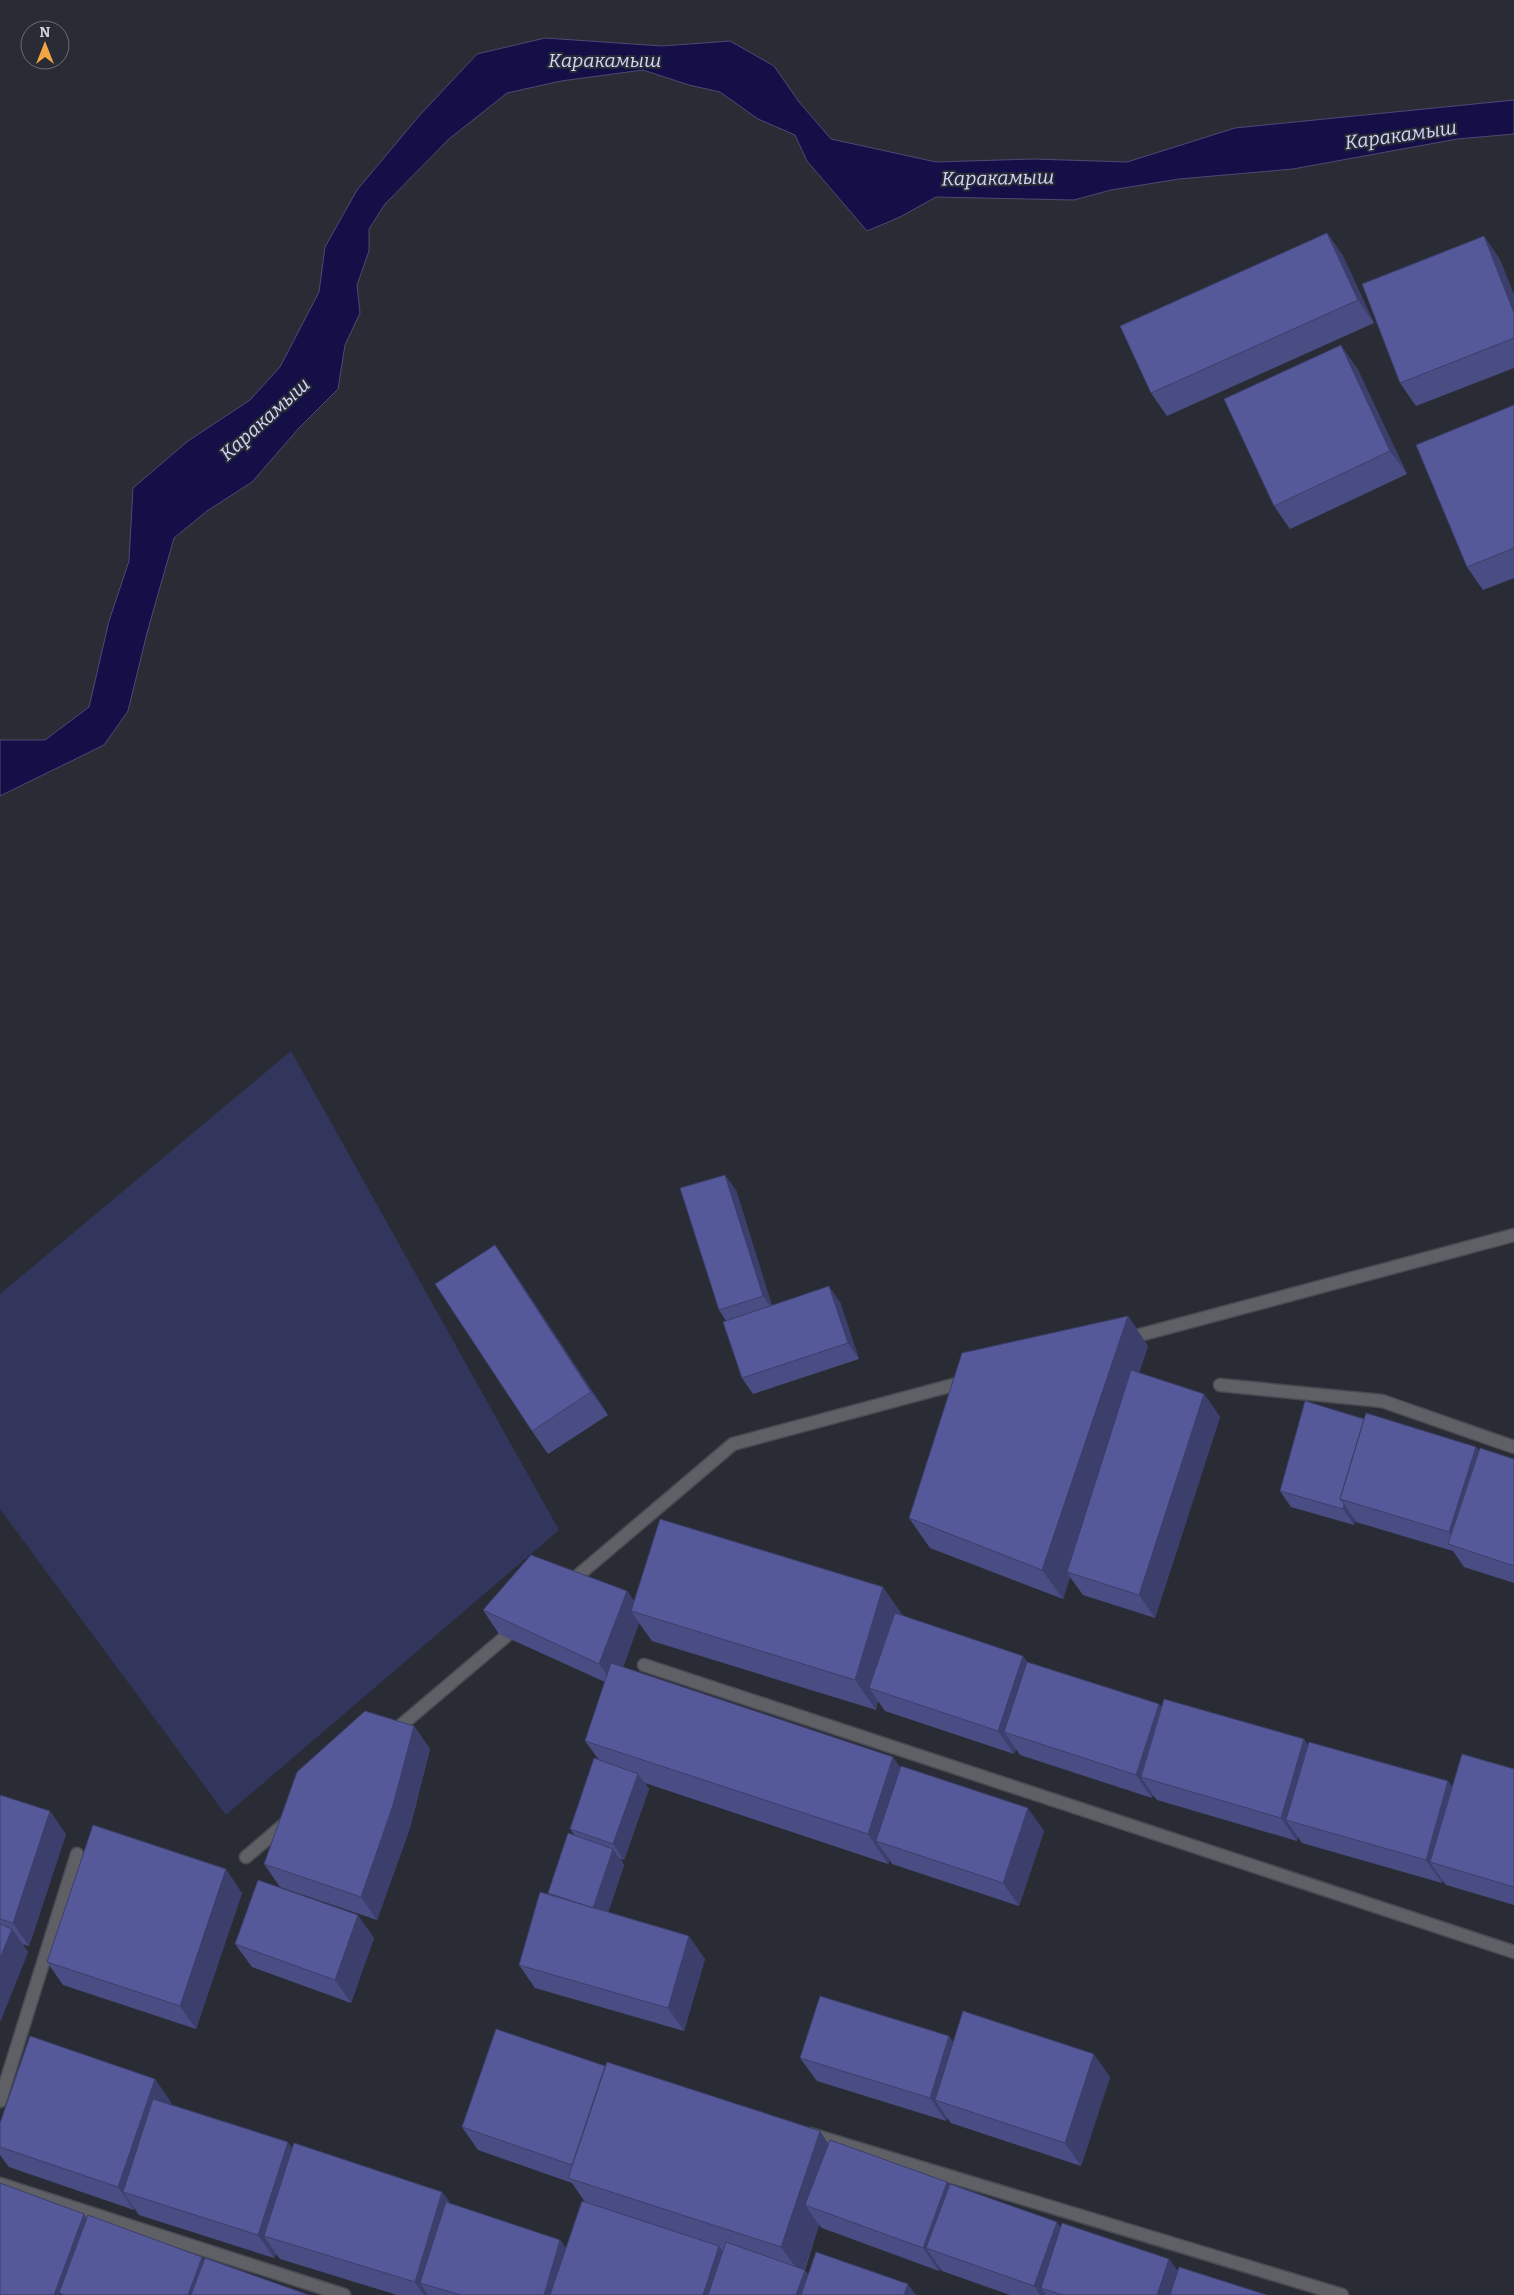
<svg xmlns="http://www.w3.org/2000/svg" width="1514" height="2295" font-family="Bitter,serif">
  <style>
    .green { fill: #32355c }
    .water { fill: #150f48; stroke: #4d4973 }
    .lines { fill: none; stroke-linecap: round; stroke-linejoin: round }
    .service-casing { stroke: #484a52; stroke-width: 15 }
    .minor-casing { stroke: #484a52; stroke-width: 15 }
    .service { stroke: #5f6065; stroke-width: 12 }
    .minor { stroke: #5f6065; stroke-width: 12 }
    .wall { fill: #494d84 }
    .shaded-wall { fill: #3c3e6b }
    .building { fill: #555999; stroke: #3c3e6b }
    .labels { text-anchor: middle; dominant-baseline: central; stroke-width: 4; stroke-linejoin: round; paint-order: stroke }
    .water-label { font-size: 19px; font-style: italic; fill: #d1d6fc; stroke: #2a2c35 }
  </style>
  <rect width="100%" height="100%" fill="#2a2c35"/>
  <path class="green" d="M291,1051L559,1530L226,1815L0,1509V1294Z"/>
  <path class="water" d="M545,38L662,46L730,41L774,66L799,102L831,139L936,162L1033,159L1127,162L1235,128L1514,100V134L1457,139L1293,169L1179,179L1111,190L1074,200L936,197L900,217L867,231L807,161L795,135L758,119L720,92L689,85L643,70L561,81L507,93L449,139L385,204L369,229V251L357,285L360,313L345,345L338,389L299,428L252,482L207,511L174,538L147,633L128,711L104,745L0,796V740H45L89,707L109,621L129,561L133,488L188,441L250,400L280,367L319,292L325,247L357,190L419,116L477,54Z"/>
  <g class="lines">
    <g class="service-casing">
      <path id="service" d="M1125,1339L1514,1235
        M568,1584L733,1444L968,1381
        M392,1733L518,1626
        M246,1857L287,1822"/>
    </g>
    <g class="minor-casing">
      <path id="minor" d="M1220,1385L1382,1401L1514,1447
        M644,1665L1514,1952
        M0,2101L77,1854
        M810,2134L1342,2295
        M0,2184L344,2295"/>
    </g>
    <use href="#service" class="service"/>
    <use href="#minor" class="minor"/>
  </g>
  <path class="wall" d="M1327,233L1343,256L1374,323L1167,416L1151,393Z
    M1484,236L1500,260L1514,295V368L1416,406L1400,383Z
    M1357,368L1407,474L1290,529L1274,506Z
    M1514,405V578L1483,590L1467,567Z
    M736,1190L772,1306L840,1302L859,1359L753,1394L742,1378L726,1321L719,1310Z
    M511,1268L608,1415L548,1454L532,1431Z
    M1128,1316L1148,1346L1139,1373L1204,1394L1220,1417L1155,1618L1083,1595L1070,1577L1063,1599L930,1548L909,1518Z
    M1364,1419L1476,1447L1479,1451L1514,1459V1583L1464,1567L1453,1551L1356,1522L1355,1520L1354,1525L1291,1507L1280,1491Z
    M627,1591L634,1601L904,1616L1027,1662L1159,1704L1161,1707L1448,1781L1452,1787L1514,1769V1905L1446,1885L1443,1881L1442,1883L1302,1843L1298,1837L1297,1841L1157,1800L1153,1795L1152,1798L1020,1755L1016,1749L1014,1754L885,1711L878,1701L876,1710L652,1641L639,1623L623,1667L901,1767L1044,1831L1019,1906L892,1864L890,1860L888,1864L645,1783L649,1789L624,1860L620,1858L624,1865L608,1912L705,1959L684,2031L535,1988L519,1965L549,1895L548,1893L575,1836L570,1829L599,1760L585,1741L605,1682L499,1634L483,1610Z
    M414,1726L430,1749L410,1828L377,1920L280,1887L264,1864Z
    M0,1795L66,1834L29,1946L22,1944L28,1952L0,2022Z
    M242,1893L196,2029L63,1985L47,1962Z
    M374,1938L351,2003L252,1967L235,1944Z
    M949,2036L953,2043L1110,2077L1081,2166L951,2123L947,2118L946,2121L817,2081L800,2058Z
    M171,2102L170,2105L292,2149L442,2192L451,2204L560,2240L566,2248L585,2202L572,2183L478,2150L462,2127L828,2144L949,2186L1057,2222L1061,2228L1177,2270L1267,2295H1010L942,2271L940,2268L939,2271L822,2228L819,2225L805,2270L808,2275L916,2295H397L280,2259L276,2254L274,2258L139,2215L134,2208V2210L9,2167L0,2155V2123Z"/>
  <path class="shaded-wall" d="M1327,233L1343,256L1374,323L1358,300Z
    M1484,236L1500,260L1514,295V313Z
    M1341,345L1357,368L1407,474L1390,451Z
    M725,1175L736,1190L774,1312L763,1296Z
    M495,1245L511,1268L608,1415L591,1392Z
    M829,1286L840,1302L859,1359L848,1343Z
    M1128,1316L1148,1346L1071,1574L1067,1572L1070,1577L1063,1599L1042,1570Z
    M1204,1394L1220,1417L1155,1618L1139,1595Z
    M1476,1447L1492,1470L1460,1548L1449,1532Z
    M1344,1504L1355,1520L1354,1525L1343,1509Z
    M883,1587L904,1617L869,1688L878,1701L876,1710L855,1680Z
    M627,1591L643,1614L631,1611L639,1623L616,1687L599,1664Z
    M1023,1656L1040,1680L1004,1732L1016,1749L1014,1754L998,1731Z
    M1159,1704L1175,1727L1141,1777L1153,1795L1152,1798L1136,1775Z
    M414,1726L430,1749L410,1828L377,1920L361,1897Z
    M1304,1739L1320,1762L1286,1820L1298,1837L1297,1841L1281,1818Z
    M893,1757L914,1787L876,1841L890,1860L888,1864L868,1834Z
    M638,1774L649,1789L624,1860L613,1844Z
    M1448,1781L1464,1804L1430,1862L1443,1881L1442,1883L1426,1860Z
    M1028,1808L1044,1831L1019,1906L1003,1883Z
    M50,1811L66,1834L29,1946L13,1923Z
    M613,1849L624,1865L604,1925L593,1909Z
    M226,1869L242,1893L196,2029L180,2006Z
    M358,1915L374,1938L351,2003L335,1980Z
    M12,1929L28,1952L0,2022V1958Z
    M689,1936L705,1959L684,2031L668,2008Z
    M949,2036L965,2060L935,2100L947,2118L946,2121L930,2098Z
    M1094,2054L1110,2077L1081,2166L1065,2143Z
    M155,2079L171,2102L138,2197L123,2192L134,2208V2210L118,2187Z
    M820,2131L840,2161L805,2205L819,2225L802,2276L781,2247Z
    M288,2142L304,2165L264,2236L276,2254L274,2258L258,2235Z
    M947,2182L963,2205L926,2248L940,2268L939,2271L923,2248Z
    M442,2192L459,2215L420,2283L428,2295H424L415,2282Z
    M84,2214L100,2237L59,2293L60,2295H54Z
    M1057,2222L1073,2245L1041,2288L1046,2295H1040L1034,2286Z
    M560,2240L576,2263L567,2295H544Z
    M719,2246L735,2269L726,2295H703Z
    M202,2257L218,2280L213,2295H188Z
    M1169,2259L1186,2282L1181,2295H1157Z
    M805,2270L821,2293L820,2295H796Z
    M908,2284L916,2295H904Z"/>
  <path class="building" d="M1327,233L1358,300L1151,393L1120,326Z
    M1484,236L1514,313V338L1400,383L1362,284Z
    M1341,345L1390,451L1274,506L1224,399Z
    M1514,405V548L1467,567L1416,445Z
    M725,1175L763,1296L719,1310L680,1188Z
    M495,1245L591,1392L532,1431L435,1284Z
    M829,1286L848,1343L742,1378L723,1322Z
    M1128,1316L1042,1570L909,1518L962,1353Z
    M1131,1370L1204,1394L1139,1595L1067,1572Z
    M1305,1401L1364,1419L1340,1499L1344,1504L1343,1509L1280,1491Z
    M1366,1413L1476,1447L1449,1532L1340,1499Z
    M1480,1448L1514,1459V1566L1448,1544Z
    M660,1519L883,1587L855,1680L631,1611Z
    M531,1555L627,1591L599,1664L483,1610Z
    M895,1613L1023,1656L998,1731L869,1688Z
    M1027,1662L1159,1704L1136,1775L1004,1732Z
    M611,1663L893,1757L868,1834L585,1741Z
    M1164,1699L1304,1739L1281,1818L1141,1777Z
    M365,1711L414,1726L393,1805L361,1897L264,1864L297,1772Z
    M1309,1742L1448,1781L1426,1860L1286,1820Z
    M1462,1754L1514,1769V1887L1430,1862Z
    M594,1758L638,1774L613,1844L570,1829Z
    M901,1766L1028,1808L1003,1883L876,1841Z
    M0,1795L50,1811L13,1923L0,1919Z
    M93,1825L226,1869L180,2006L47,1962Z
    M568,1833L613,1849L593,1908L548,1893Z
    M258,1880L358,1915L335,1980L235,1944Z
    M540,1892L689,1936L668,2008L519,1965Z
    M0,1924L12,1929L0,1958Z
    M820,1996L949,2036L930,2098L800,2058Z
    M963,2011L1094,2054L1065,2143L935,2100Z
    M496,2029L605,2066L572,2165L462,2127Z
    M30,2036L155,2079L118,2187L0,2147V2123Z
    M607,2062L820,2131L781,2247L568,2178Z
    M153,2099L288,2142L258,2235L123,2192Z
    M830,2140L947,2182L923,2248L805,2205Z
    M294,2143L442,2192L415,2282L264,2236Z
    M0,2183L84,2214L54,2295H0Z
    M950,2184L1057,2222L1034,2286L926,2248Z
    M582,2201L719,2246L703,2295H550Z
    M446,2202L560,2240L544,2295H461L420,2283Z
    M88,2215L202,2257L188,2295H64L59,2293Z
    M1062,2223L1169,2259L1157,2295H1063L1041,2288Z
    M726,2242L805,2270L796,2295H708Z
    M816,2252L908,2284L904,2295H801Z
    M205,2258L309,2295H191Z
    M1179,2267L1267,2295H1170Z"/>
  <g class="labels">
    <g class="water-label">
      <text x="605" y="60">Каракамыш</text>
      <text transform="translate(1401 135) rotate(-8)">Каракамыш</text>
      <text transform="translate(998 178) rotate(-1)">Каракамыш</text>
      <text transform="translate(265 419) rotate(-42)">Каракамыш</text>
    </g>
  </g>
  <g transform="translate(45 45)"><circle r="24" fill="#2a2c35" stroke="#6c6e76"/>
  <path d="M0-4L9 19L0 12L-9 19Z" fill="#f2a541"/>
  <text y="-8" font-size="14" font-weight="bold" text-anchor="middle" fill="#cfd0d7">N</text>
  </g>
</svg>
